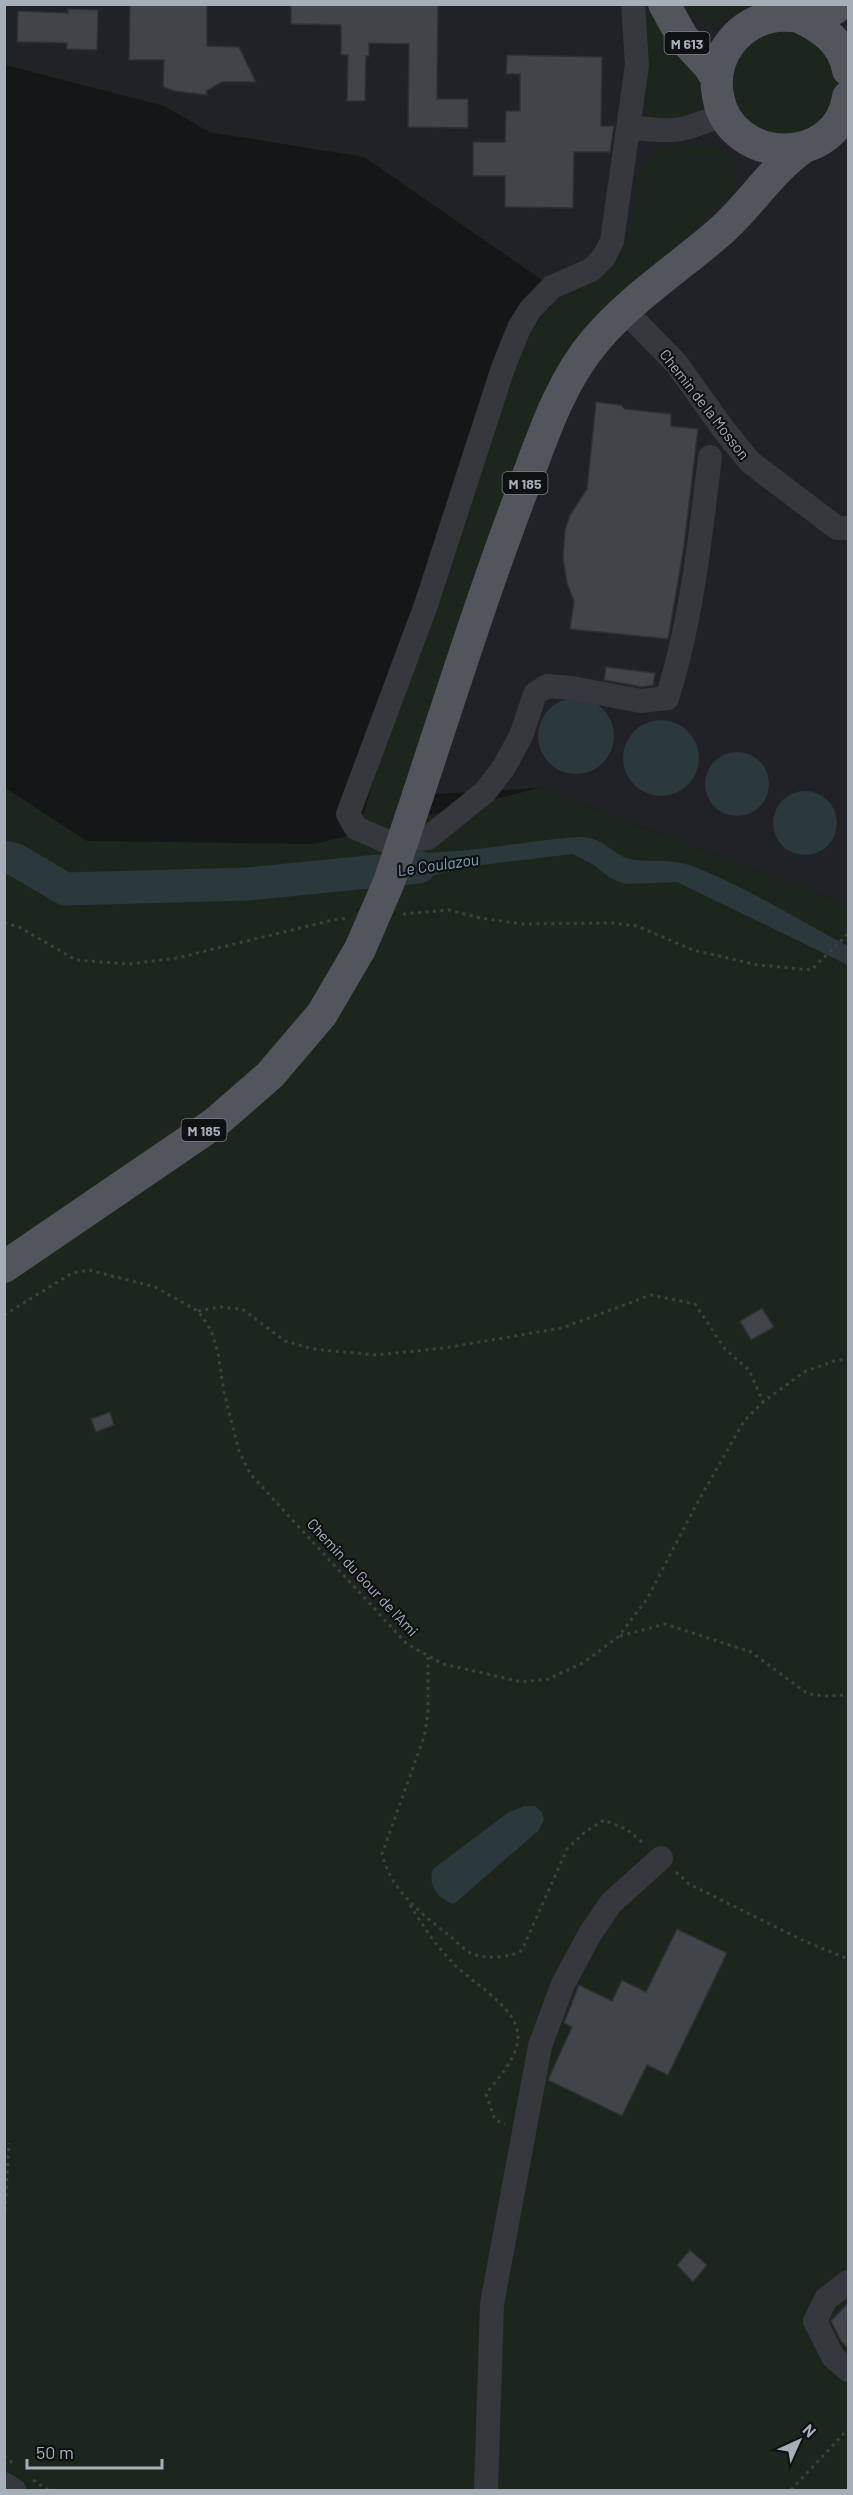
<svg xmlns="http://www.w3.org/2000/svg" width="853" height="2495" font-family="Barlow,sans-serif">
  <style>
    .built { fill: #212225 }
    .green { fill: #1d261d }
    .water { fill: #2b383c }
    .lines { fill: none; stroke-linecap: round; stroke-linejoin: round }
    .river { stroke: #2b383c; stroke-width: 33 }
    .building { fill: #414448; stroke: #2f3034; stroke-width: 1.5 }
    .path { stroke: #3c4044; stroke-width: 3; stroke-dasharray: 3 4.5; stroke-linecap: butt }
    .minor { stroke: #36383d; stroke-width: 24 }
    .major { stroke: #52565c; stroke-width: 32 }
    .major-bridge { stroke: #52565c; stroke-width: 32 }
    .labels { text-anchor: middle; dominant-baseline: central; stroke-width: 4.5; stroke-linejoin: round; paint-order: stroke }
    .shield { fill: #101112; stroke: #798086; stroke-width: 1.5 }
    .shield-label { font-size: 14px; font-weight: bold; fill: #a6afb8 }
    .street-label { font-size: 15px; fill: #a6afb8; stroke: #101112 }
    .water-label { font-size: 16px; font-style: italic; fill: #7ba5b5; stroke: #101112 }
  </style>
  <rect width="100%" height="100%" fill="#151617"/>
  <path class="built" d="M5,5H848V905L539,788L418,795L545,432L552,287L364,157L209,132L164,106L5,65Z"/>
  <path class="green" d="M685,5H748C738,18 724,22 708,26Z
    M643,6L702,76L708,97L694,117L647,119Z
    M733 84a52 52 0 1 1 104 0a52 52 0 1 1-104 0Z
    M682,145L720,146L736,163L734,192L622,297L558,382L394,824L539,788L848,905V2490H5L4,787L87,841L315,844L378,828L362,819L397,704L528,334L546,311L607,270L632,234L638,175L657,149Z"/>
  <path class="water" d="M538 736a38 38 0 1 1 76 0a38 38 0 1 1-76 0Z
    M623 758a38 38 0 1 1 76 0a38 38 0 1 1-76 0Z
    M705 784a32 32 0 1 1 64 0a32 32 0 1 1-64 0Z
    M773 823a32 32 0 1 1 64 0a32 32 0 1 1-64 0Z
    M581,837C606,838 612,855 630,859C648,863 668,858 689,865C744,885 796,919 848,946V965L677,882L625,884L610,878L594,865L573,854L465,867L416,880L392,883L404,856C426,852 447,852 469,850C507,846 543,839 581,837Z
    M525,1806H535L542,1812L544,1820L538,1831L454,1904C439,1900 427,1885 433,1869L509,1812Z"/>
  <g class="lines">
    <path class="river" d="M4,857L16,860L65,889L248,884L419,867"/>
  </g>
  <path class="building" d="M130,4H207V46L239,47L256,82H222L206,91L207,95L174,91L163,87L164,60H129Z
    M291,4H438L437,99H468V128L408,127L409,44L369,43V56H366L365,101H347L348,55H341V25L291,24Z
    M68,9L98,10L97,50L67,49V43L17,42L18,11L68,13Z
    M507,55L602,57L601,126H614L610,152H574L573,208L505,207V176H473V142H505L506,111H520V74H506Z
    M596,402L621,405L625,409L671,414V426L698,429L684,546L668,639L570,629L574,601L567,583L563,558L565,530L570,515L587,489Z
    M606,667L655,673L653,685L642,687L604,680Z
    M762,1308L774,1327L751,1340L740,1321Z
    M110,1412L114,1425L96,1432L91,1419Z
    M677,1929L727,1953L668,2075L647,2065L622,2116L548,2080L572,2027L564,2023L579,1985L612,2001L622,1980L646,1992Z
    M690,2250L707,2265L693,2282L677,2265Z
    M849,2302V2349L841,2341L831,2321Z"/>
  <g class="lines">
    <path class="path" d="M403,914L449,910L480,918L523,924L613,923L637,926L693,950L758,965L811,970L848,934
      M4,923L19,927L76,960L129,964L177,958L333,920L348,918
      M198,1311L220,1307L242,1309L285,1341L313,1349L376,1355L444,1348L562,1328L651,1295L695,1304L725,1349L749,1370L763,1402
      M4,1315L72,1273L89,1270L155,1287L198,1311L211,1330L218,1353L224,1392L239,1451L251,1475L407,1644L443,1664L522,1682L548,1679L583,1663L618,1637L647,1599L695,1507L744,1421L763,1402L804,1372L834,1361L848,1359
      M620,1636L665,1624L751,1652L808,1694L826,1696L848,1695
      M428,1657V1714L424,1737L382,1854C391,1891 422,1914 451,1937C457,1942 465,1951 473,1954C485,1959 512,1958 522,1950L567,1849L585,1832L604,1820L628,1830L644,1844
      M676,1872L689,1884L800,1939L848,1959
      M410,1905C423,1926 437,1947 454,1964C473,1984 520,2008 518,2039C516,2060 498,2078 486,2094L495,2120L505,2124
      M4,2226L9,2143
      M4,2456L15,2465
      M33,2480L48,2490
      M791,2490L848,2429"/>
    <path class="minor" d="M633,4L637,65L612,241L604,257L591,270L552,287L530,310L519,328L503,368L426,605L348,814L356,828L388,842L428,838L485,792L504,767L521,736L535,694L547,686L572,688L641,701L667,698C692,620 700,538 710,457
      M629,127C674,133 682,132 724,114
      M625,311L676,363L724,430L750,462L837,528H848
      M848,2282L826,2299L815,2321L833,2357L848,2370
      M4,2484L14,2490
      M486,2490L492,2304L540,2046L563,1984L590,1934L611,1903L661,1858"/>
    <path class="major" d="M664,4L683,38L709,66L716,78
      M840,4C814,28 800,11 771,17C735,25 711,59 718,96C730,166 838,168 848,97
      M801,18C824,29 843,43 848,70
      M418,795C452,692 485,588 524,486C543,436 560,382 595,341C631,298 680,267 722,230C752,203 771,170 804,147
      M4,1267L215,1123L270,1075L322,1014L360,949"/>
    <path class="major-bridge" d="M360,949L389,882L418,795"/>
  </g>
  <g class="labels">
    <g class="shield">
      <rect x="664.5" y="32" width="45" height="22" rx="4.5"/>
      <rect x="502.5" y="472" width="45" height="22" rx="4.5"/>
      <rect x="181.5" y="1119" width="45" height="22" rx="4.5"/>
    </g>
    <g class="shield-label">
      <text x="687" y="43">M 613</text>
      <text x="525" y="483">M 185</text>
      <text x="204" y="1130">M 185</text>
    </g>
    <g class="street-label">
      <text transform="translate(705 404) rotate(52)">Chemin de la Mosson</text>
      <text transform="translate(363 1577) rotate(47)">Chemin du Gour de l'Ami</text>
    </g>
    <g class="water-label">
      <text transform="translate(438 864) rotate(-8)">Le Coulazou</text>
    </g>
  </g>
  <rect width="853" height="2495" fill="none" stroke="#a6afb8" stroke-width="12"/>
  <g transform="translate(799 2441) rotate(45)" stroke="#101112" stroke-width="4.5" paint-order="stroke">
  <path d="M0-4.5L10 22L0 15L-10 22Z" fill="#a6afb8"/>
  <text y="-9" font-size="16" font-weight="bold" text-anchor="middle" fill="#a6afb8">N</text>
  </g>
  <path d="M27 2459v9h135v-9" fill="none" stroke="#a6afb8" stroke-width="3"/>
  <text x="36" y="2459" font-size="18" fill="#a6afb8" stroke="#101112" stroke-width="4.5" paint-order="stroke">50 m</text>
</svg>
